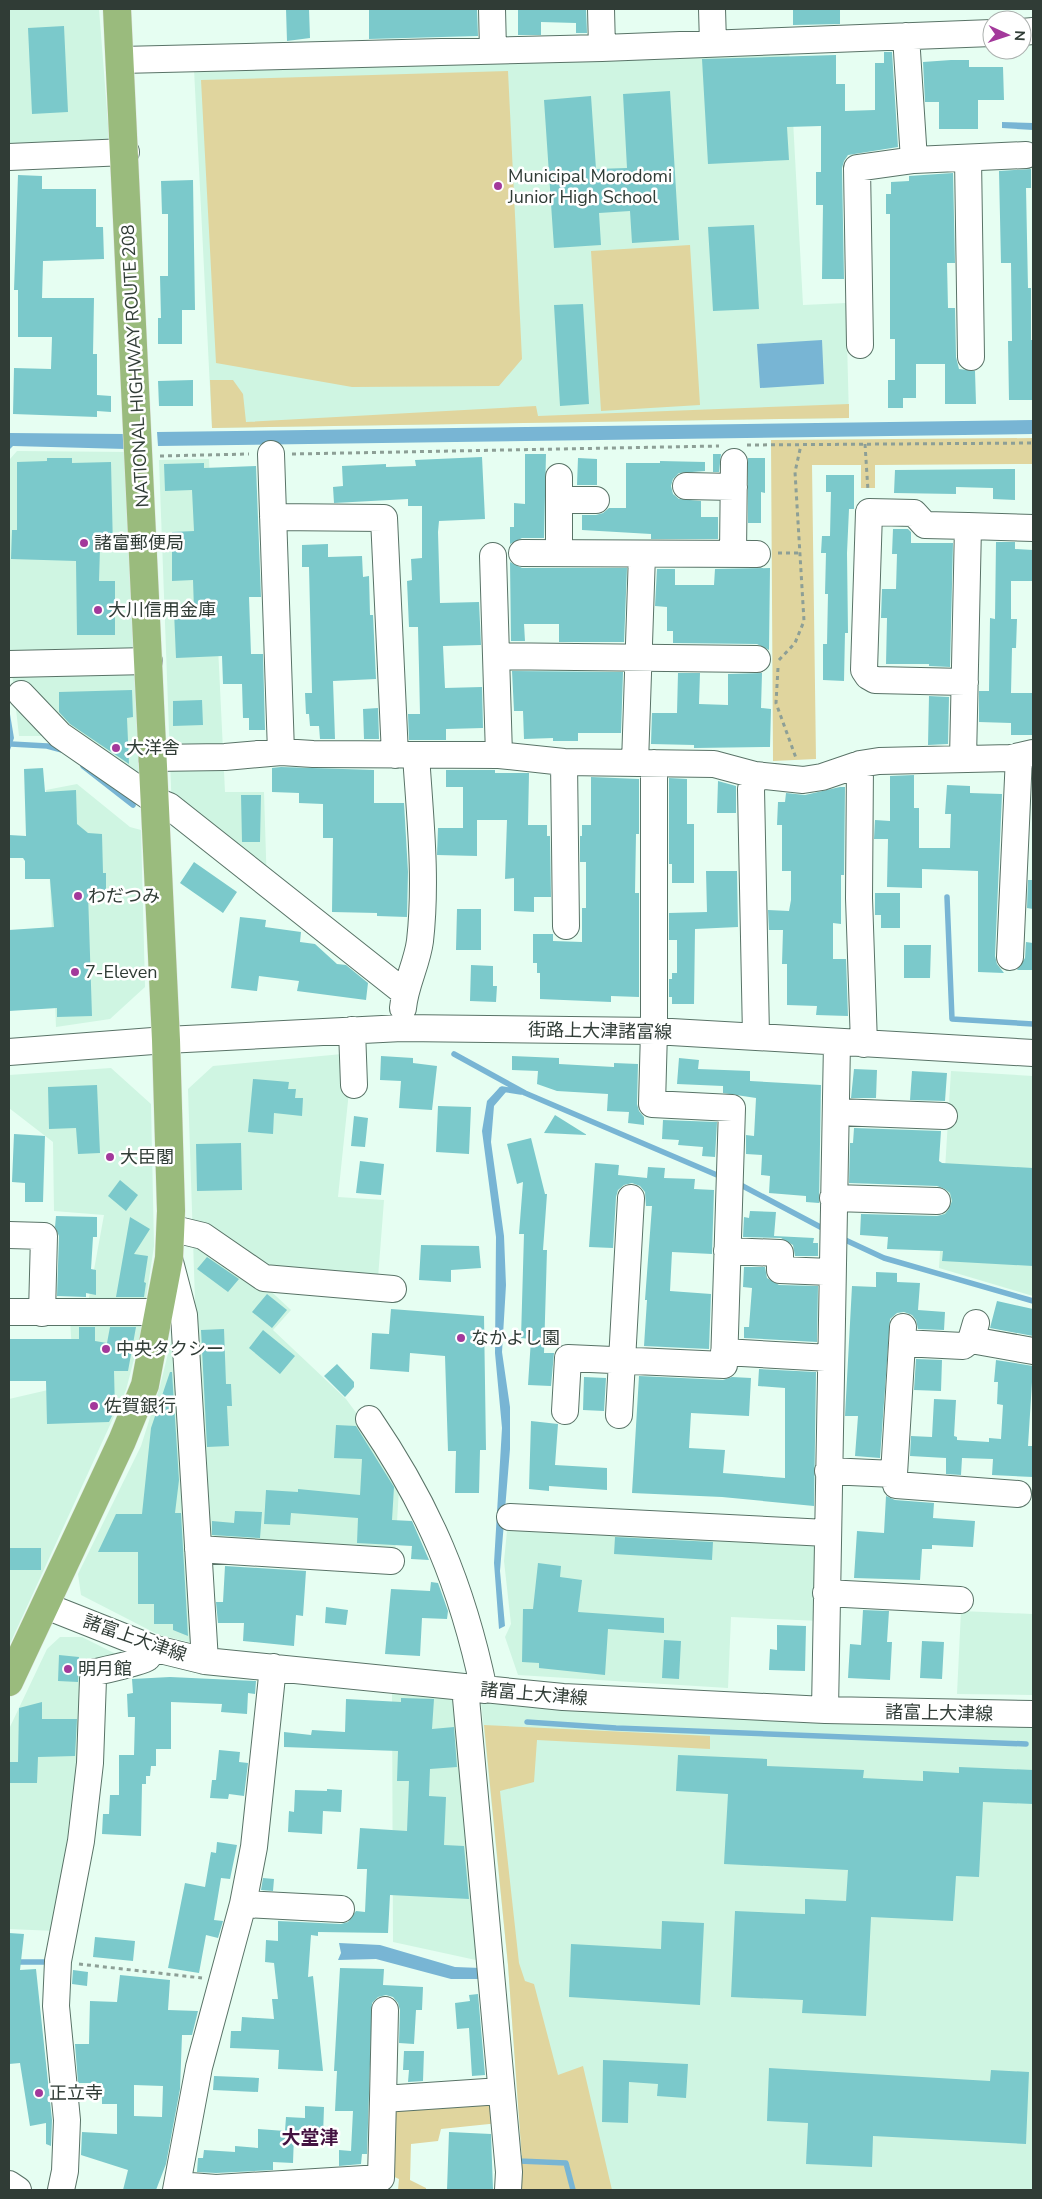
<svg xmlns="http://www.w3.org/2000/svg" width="1042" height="2199" font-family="'Nunito Sans','Noto Sans JP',sans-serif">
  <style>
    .built { fill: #cff5e2 }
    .green { fill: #e0d59e }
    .water { fill: #78b5d4 }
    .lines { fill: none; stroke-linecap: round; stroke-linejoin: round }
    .stream { stroke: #78b5d4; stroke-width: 5.5 }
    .building { fill: #7bc9cb; fill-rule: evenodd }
    .minor-casing { stroke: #597367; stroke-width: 28 }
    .highway-casing { stroke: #e2e4e3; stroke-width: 29 }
    .path { stroke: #8d9f96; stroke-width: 3; stroke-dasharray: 4 4; stroke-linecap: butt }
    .minor { stroke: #fff; stroke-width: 26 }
    .highway { stroke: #9abb7d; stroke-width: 28 }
    .poi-dot { fill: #a3399b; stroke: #fff; stroke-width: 2 }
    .labels { text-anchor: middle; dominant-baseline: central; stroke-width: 5; stroke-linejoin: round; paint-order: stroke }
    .poi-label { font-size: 18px; fill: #303c36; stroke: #fff; text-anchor: start }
    .street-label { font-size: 18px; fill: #303c36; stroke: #fff }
    .neighbourhood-label { font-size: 19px; font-weight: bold; fill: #441241; stroke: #fff }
  </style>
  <rect width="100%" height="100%" fill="#e6fef2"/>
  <path class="built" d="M9,9H99L110,149L9,152Z
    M789,46L803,305L846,303L849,418L212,428L194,69Z
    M17,451L130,452L142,797L55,736H19L10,655V459Z
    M209,459L225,792H264L267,888L172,813L159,460Z
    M77,784L130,827L141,830L145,987L110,1019L56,1027L46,790Z
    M353,1053L338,1197L384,1200L378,1278L262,1283L291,1310L273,1330L346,1399L400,1472L395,1555L203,1544L188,1089L213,1066Z
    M111,1068L151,1104L154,1246L141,1332L126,1390L9,1646V1399L74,1384L70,1319H85L104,1215L54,1211L53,1142L9,1108V1075Z
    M951,1071L1033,1076V1296L939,1268Z
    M172,1337L202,1645L159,1635L81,1595L78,1574L141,1446L160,1386Z
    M508,1521L823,1537L821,1621L731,1617L728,1688L518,1675L505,1637L511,1624L504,1561Z
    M961,1611L1033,1614V1695L957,1694Z
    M60,1637H82L120,1656L85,1718L55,1931L9,1929V1729L47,1649Z
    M392,1688L464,1695L485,1962L393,1942Z
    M481,1702L1033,1727V2190H575L568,2161L522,2160L508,1965Z"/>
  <path class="green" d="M508,71L522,359L499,386L352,387L216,363L201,80Z
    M690,245L700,405L601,411L591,251Z
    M210,380H233L243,394L246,422L536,406L538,416L849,404V418L212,428Z
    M1033,438V464L875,465V488H861V465H812L816,759L773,761L771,440Z
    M484,1725L710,1736V1749L537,1740L534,1782L500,1791L519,1963L525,1981L534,1984L558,2075L583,2066L612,2190H575L568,2161L522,2160L508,1965Z
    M497,2095L499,2123L441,2129L438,2141L411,2144L410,2180L426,2188V2190H398L399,2179L390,2175V2105Z
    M514,2163L564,2165L572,2190H514Z"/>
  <path class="water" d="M1002,122L1033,123V130L1002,128Z
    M822,340L824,384L760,388L757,344Z
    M1033,420V434L158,446L157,432Z
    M9,433L126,434V449L13,446L9,450Z
    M9,708L14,738L9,753Z
    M500,1087L506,1092L494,1106L491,1142L504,1236L506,1285L502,1352L510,1407V1449L500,1571L505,1626L499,1629L494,1563L502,1428L495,1353L496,1237L482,1131L487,1101Z
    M339,1943L380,1945L455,1967L481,1968V1979H451L376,1959L338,1960L341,1953Z"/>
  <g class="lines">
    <path class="stream" d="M11,744L47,746L62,750
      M83,766L133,805
      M947,897L952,1019L1033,1024
      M454,1054L525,1093L724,1178
      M498,1094L502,1089L521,1092
      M737,1183L826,1230
      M841,1238L884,1258L1033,1301
      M527,1722L616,1728L1026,1744
      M9,1962H46
      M519,2157V2161L566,2163L573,2190"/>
  </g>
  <path class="building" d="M286,9H309L310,38L287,41Z
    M369,9H477L478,36L369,39Z
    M518,9H586L587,33H576V23L541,22V35H518Z
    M793,9H840V24L793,25Z
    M64,26L68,112L32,114L28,28Z
    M884,52H892L898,147L848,155L844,161L842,168L844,279H822L823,205H816V172H821V126L787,127L789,160L708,164L702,59L836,55V84H845V111L875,110V63H884Z
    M951,60H969V67H1003L1004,100H978V129H939V102H925L923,62Z
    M670,91L679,240L632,243L630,211L599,213L601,245L554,248L544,100L591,96L596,169L627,168L623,94Z
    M1031,169V188H1026L1028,288H1031V340H1033V400H1009L1008,341H1012L1011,263H1001L999,171Z
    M953,173L955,263H947L948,308H955L956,357L959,369L975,371L976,404H945V364H916V398H903V408H888V380H895V339H890V214H886V194H891V182L909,181V176Z
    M18,175L42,176V189H96V227H103L104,259L43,261L42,298H94L93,354H97V395L111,396V412L97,411V417L13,414L14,368L51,369L52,337H18V290H14Z
    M193,180L195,310H182V344H158V318H161L160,276H168V214H162L161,181Z
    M754,225L759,309L713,311L708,227Z
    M583,304L589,404L560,406L554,305Z
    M193,380V406H159L158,381Z
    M525,454H546L544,538H522L510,544V527H514V503L525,504Z
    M713,454H721L719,472H713Z
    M482,457L485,519L439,521L438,532L440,603L479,602L481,645L443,646L445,688L482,687L483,728L446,729V740H409L408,714H420L419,668L418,627H409L407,581L412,580L411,559L422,558V506H408V499L334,503L333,487L343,486L342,466L386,464V467L416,466L415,460Z
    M47,458H72V463L111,462L113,548H100L99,581H115V635H77L76,561L11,559L12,530H17V462L47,461Z
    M578,458L597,459V485H577Z
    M748,458H765V493L761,492V523H748Z
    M660,461L705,462V471L679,473L673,479L671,486L673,494L679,499L701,501V517H718V539H651V534L582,530V515H596L603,513L609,508H626V463H660Z
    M204,463V468L256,466L261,597H249L251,654H263L265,730H249V718H243L242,684H223L222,656L176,658L174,611L194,610L193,580L172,581V532L194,531L192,490L165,491L164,464Z
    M1015,469V500L993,499V488L956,487V494L894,493L895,470Z
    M826,475H854V509H849L847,553L848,633H845L844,681L823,680V644H827L828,594H825L826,553H821L822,536H830L831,492H826Z
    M893,529H908L911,532V543H953L950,667L929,666V664H886L887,618H881L882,589H896L897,554H892Z
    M996,542H1015V549L1033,550V581H1011V619H1017L1016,648H1012L1011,693H1032V735H1011V723L979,722V691H989L990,618L995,619Z
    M328,544V557L362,556L363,577L369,576L370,615H373L376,679L333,681L335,739H320L319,726H310L309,714H306L305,693H312L309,567H302V545Z
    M510,562L522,568H627L624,642H559V624H524L525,641H511Z
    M770,568L769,650L757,644L673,643V631H667V607L655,606L657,569H675V585H714L715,569Z
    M512,671L623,672L621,733H578V741H553V738L524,739L523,711H514Z
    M678,673H700L699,704L728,705V674L762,673L761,708L771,709L770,747L694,748V745L651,744L652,713H677Z
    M132,690L133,717L127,718L129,764L70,724L59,712V692Z
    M929,696L949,697L948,744L928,745Z
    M202,700L203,725L173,726V701Z
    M378,708L379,739H364L363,709Z
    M281,767L374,770V803H404L408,872L407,917L377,916V913L332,912L333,838H323V804L299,803V793L272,792V768Z
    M43,768L45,792L76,790L77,824L88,833L102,834L103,873H106V892L88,893L92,1016L57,1017V1008L9,1011V930L54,927L50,879H25V861L23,858H9V835L26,836L24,769Z
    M446,770H495V773H529L528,825H547V836H550L551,897H534V912L514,911V878L505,879L507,820H477V856L437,855L438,828H463V787H446Z
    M914,775V808H919V848H950L951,814H945L947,785L970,786V793L1002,794L995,956L997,964L1004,973L978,972V871L922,869V888L887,887L888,839H874L875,820L890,821V776Z
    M591,777L639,779V834H636L635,893H639V997L611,996V1002L540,999V973H537V963H533V934H553V941L582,942V908H586V862H580V836H582V825H591Z
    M669,778L687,779V824H694V883H672V864H669Z
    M718,781L736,786V813H717Z
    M840,787H845L844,875H841V924L833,923V959H846L848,1016L816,1015L817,1006L787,1005V964H782L783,930H769L768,910L789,911L791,900V871H782V825H777L778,802H785L786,793L805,795Z
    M241,795H261L260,842H242Z
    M194,862L237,892L223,913L180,883Z
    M706,871H737L738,927L695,929L694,1004H672V997H669V979H672V973H677V940H669V913L707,912Z
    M1028,880H1033V909L1027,908Z
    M875,893H900V928H881V915H875Z
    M457,909H481V950H456Z
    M240,917L266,920L265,927L301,932L300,942L315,944L337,964L346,965L368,983L366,1000L297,991L299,981L259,976L257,991L231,988Z
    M1026,942L1033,943V970H1017L1025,958Z
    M904,945H931L930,978H904Z
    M471,965L493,966V986H497L496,1002L470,1001Z
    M381,1056L413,1058V1063L437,1066L432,1110L399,1108L401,1081L380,1080Z
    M512,1056L559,1058V1064L614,1067V1063L638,1064L637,1104L639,1111L644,1117V1125L628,1123L629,1112L607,1111L608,1094L557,1091L537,1084L538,1071L512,1070Z
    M679,1058L699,1060L698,1069L750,1071V1081L821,1085L819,1203L806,1202V1196L769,1193L770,1176L761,1175L762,1155L746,1154V1135L754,1136L756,1098L723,1093V1086L677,1084Z
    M854,1069L877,1070L876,1098H851Z
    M912,1071L947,1073L945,1101L910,1100Z
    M253,1079L289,1082L288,1089H296L295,1098H303L302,1116L274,1113L273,1134L248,1132Z
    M97,1085L100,1153L78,1154L76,1128L49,1129L48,1087Z
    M438,1106L471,1107L469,1154L436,1152Z
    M555,1115L587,1135L544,1133Z
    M354,1116L368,1118L365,1147L351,1146Z
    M663,1120L717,1122L715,1157L702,1156L703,1147L678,1145L679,1140L662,1139Z
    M854,1128L941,1131L939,1161L942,1163L1033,1168V1266L942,1261L943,1251L887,1249L888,1237L860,1235L861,1214L937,1216L945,1214L949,1209L952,1201L950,1193L945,1189L937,1186L849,1183L850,1143H853Z
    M14,1134L45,1136L43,1202H25V1183L12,1182Z
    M531,1138L545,1194H547L543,1250H547L544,1353H554L551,1386L528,1385L531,1339L521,1338L524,1234H519L523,1182L517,1184L507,1144Z
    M241,1143L242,1190L197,1191L196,1144Z
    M360,1161L384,1164L381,1195L356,1193Z
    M595,1163L619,1165L618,1175L647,1178L648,1167L665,1168L664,1178L695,1179L694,1189L714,1190L712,1254L672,1252L670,1291L711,1294L709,1349L644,1346L647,1300H645L652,1206H646L645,1192L640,1186L632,1183L624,1185L618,1190L616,1197L613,1248L589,1247Z
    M120,1180L138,1195L126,1211L108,1196Z
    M750,1211L776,1212L774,1236L814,1238L813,1243H818V1256H795L793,1245L781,1238L743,1237L744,1217L749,1218Z
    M56,1216L97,1217V1237H93L91,1269L96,1270V1295L86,1293V1297L57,1296L59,1236L55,1227Z
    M130,1217L150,1229L134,1254L148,1256L144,1282L146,1283L144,1297H116Z
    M421,1245L479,1246L481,1268L451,1270V1282L419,1280Z
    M207,1257L239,1279L228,1292L197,1269Z
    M744,1267H765L767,1278L779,1285L818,1286L817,1342L744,1338V1327H749L752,1288L743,1287Z
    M876,1272L897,1273V1282L920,1283L918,1310L945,1312L944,1330L918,1329L916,1320L912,1315L904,1312L897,1313L890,1319L880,1458L855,1456L858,1416H845L852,1286L876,1287Z
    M267,1294L287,1310L272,1328L252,1312Z
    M997,1301L1033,1309V1336L990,1328Z
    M391,1309L484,1316L486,1450H480L479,1493H455L456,1451H448L445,1356L410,1353L409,1372L370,1369L372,1333L389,1334Z
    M79,1327H95V1341L107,1343L110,1327H136L128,1371H114L115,1410L109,1422L47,1424L46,1381H9V1339H79Z
    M224,1329L226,1384H231L232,1406H227L229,1446L207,1447L201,1330Z
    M263,1330L295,1356L280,1374L249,1348Z
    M916,1359L942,1360L941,1391L914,1390Z
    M996,1360L1033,1366L1028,1446H1033V1477L992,1475L993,1459L962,1458L961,1475L946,1474V1458L910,1456L911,1436L932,1437L934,1399L956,1400L954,1436L957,1437V1440L989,1442V1438L1001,1439L1003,1405L997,1404L998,1382H994Z
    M337,1364L354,1382V1387L345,1397L324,1376Z
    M759,1369L816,1372L814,1506L722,1497L632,1493L639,1376L723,1380L732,1377L751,1378L749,1416L691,1413L689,1448L725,1450L723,1473L785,1478V1388L758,1386Z
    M170,1372H172L179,1480L175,1513H181L188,1636L173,1630V1624H154V1604H138V1552H98L116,1514H142L151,1428Z
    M584,1377L606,1378L604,1411L583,1410Z
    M531,1421L558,1424L555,1465L607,1468V1490L549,1486V1491L529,1489Z
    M336,1425L356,1426L394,1487L392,1520L412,1521L429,1560L411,1559L412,1546L357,1543L358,1518L291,1513L290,1525L264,1524L266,1490L298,1492V1489L360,1495L362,1459L334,1458Z
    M886,1496L895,1500L934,1503L933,1518L975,1521L973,1547L932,1545V1549H922L920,1580L854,1578L857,1531L884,1533Z
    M235,1511L262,1512L260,1538L212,1535V1521L234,1523Z
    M615,1537L713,1542L712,1560L614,1554Z
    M9,1548H41V1570H9Z
    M538,1563L561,1566L560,1577L582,1580L578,1612L664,1618V1633L608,1629L605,1675L539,1668V1663L522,1662L523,1609H533Z
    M225,1566L306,1571L303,1616L296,1615L294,1646L243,1641L244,1623H218L216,1602H223Z
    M431,1582L438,1583L448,1611L447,1619L422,1618L420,1656L385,1654L391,1589L430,1591Z
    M326,1607L348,1610L346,1625L325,1623Z
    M863,1610L889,1611L887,1642H892L890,1680L848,1678L850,1644L861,1645Z
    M777,1625L806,1626L805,1671L769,1670L770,1649L777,1650Z
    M664,1640L681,1641L679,1679L662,1678Z
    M922,1641L944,1642L942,1679L920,1678Z
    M59,1655L79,1657L78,1682L58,1681Z
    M170,1677L256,1681L255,1694L248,1693L247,1714L221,1712L222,1704L171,1702V1749H156V1766H151L150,1776H146V1784H142L141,1836L102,1834L103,1814H109L110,1795H119V1755H134L135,1717H128L127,1694L133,1693L132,1679Z
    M401,1698L434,1699L432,1729L454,1727L457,1767L430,1769L429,1796L446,1797L444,1845L464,1846L469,1899L390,1895L388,1933L318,1932V1936L311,1935L308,1977L313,1976L323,2071L278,2069L279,2050L230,2048L231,2031H241L242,2017L274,2019L272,1999H278L274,1963L265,1962L266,1940L278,1941V1921L341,1924L348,1922L356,1911L365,1912L367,1869H357L360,1828L407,1831L409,1781H397L398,1751L284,1747V1732L311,1735L312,1730L345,1732L346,1699L401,1702Z
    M42,1702V1719H77L75,1756L38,1757L37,1783H9V1762H18L19,1708Z
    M219,1750L240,1752L239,1762L248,1763L244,1796L229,1794L228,1799L210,1798L212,1780H216Z
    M678,1755L767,1759V1766L864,1770L863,1778L923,1781V1771L959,1773V1767L1033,1770V1804L983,1802L979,1877L956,1876L953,1921L871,1917L866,2016L802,2013L803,2000L731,1997L735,1911L805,1914V1899L846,1901L848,1870L724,1864L728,1794L676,1791Z
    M327,1789L342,1790L341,1812L323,1811L322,1834L288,1832L289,1811L294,1812L295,1790L327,1791Z
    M217,1842L237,1845L230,1879L221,1878L214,1920L223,1921L218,1938L206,1935L199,1973L168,1968L185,1883L205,1887L211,1852L216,1853Z
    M263,1878L274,1879L273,1891L261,1890Z
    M662,1921L704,1923L700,2005L569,1997L571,1944L661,1949Z
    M9,1933L24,1934L20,1970L36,1969L52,2120L51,2146L46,2144V2123L30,2126L20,2063L9,2064Z
    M95,1937L135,1941L133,1961L93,1957Z
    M340,1968L384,1969L383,1985L423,1987L422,2010H416L414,2044L399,2043L400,2010L398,2003L393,1997L386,1995L378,1997L372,2003L367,2154H362L361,2164L339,2166V2150L351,2151L353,2111H335L337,2071H334Z
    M73,1970L88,1972L87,1986L72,1984Z
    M120,1975L170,1980L168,2010L198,2011L192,2035H182L180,2089L166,2164L156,2190H123L128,2170L81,2155L82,2132L117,2134V2104H102V2083H78L75,2044H89L90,2001L117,2002ZM134,2085L163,2086L162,2117L134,2116Z
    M478,1994L485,2075L472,2076L469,2028L457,2029L455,2003L470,2001L469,1995Z
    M404,2051H424L423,2081L408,2082L409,2070H403Z
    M603,2060L688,2064L686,2098L657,2096L658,2084L629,2082L628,2123L602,2122Z
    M769,2068L990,2081L991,2070L1029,2072L1026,2144L873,2136L872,2167L806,2164L808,2123L767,2121Z
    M214,2076L259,2078L258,2092L213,2090Z
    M305,2106L324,2107L323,2136L294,2135L293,2163L273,2162V2170L216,2173L197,2172L198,2158H203L204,2150L235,2152V2146L258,2148V2129L285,2131L286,2117L305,2118Z
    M449,2132L491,2134L493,2190H447Z"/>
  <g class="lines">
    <g class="minor-casing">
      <path id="minor" d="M492,9L493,50
        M601,9L602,48
        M712,9L713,43
        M1022,32L1033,31
        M121,60L602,48L992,33
        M9,157L126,152
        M968,158L971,357
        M914,160L1026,155
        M860,345L857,168L914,160L906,36
        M271,454L281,752
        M686,486L734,487
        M559,500H596
        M273,517L384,518L395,755
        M522,553L757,554
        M559,553V477
        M733,554L734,462
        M493,556L499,755
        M497,656L757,659
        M9,664L149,661
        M965,682L875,680L868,676L864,670L869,512L914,513L925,525L968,526
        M21,694L60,735L154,800L169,806L405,993
        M152,758L225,757L281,752L313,754L499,755L564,762L714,764L755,775L803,780L822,777L860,764L879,761L1011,758L1033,753
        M963,759L968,526L1033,528
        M564,762L566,926
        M635,763L642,554
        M860,764L859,898L864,1044
        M755,775L751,789L756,1036
        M1010,957L1019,756
        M403,1008C405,985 417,964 420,941C427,879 420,817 416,755
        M352,1030L354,1085
        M9,1052L166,1040L402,1028L654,1031L1033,1053
        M836,1112L944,1116
        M833,1198L937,1201
        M170,1228L203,1236L264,1278L393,1289
        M9,1235L44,1236L42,1313
        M727,1251L780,1253V1270L831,1272
        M169,1258L184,1315L205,1661
        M9,1312H160
        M971,1340L1033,1351
        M902,1343L963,1346L971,1340L976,1323
        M724,1352L830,1358
        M565,1411L568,1358L724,1365L732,1108L652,1104L654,1031V763
        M619,1415L631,1198
        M369,1419C429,1507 462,1585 484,1690
        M828,1471L894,1474L903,1327
        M894,1474L896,1485L1018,1494
        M510,1517L827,1533
        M198,1549L391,1561
        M826,1593L960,1600
        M46,1606L152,1648L205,1661L563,1697L825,1710L1033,1714
        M465,1687L509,2172L508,2190
        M825,1710L837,1042
        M243,1904L341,1909
        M383,2099L385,2010
        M9,2184L18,2190
        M177,2185L216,2188L381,2178L383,2099L501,2091
        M61,2190L65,2171L67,2120L56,2006L58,1961L81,1841L90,1763L93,1679L96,1672C105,1670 142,1662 147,1658C150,1656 150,1652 152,1648
        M176,2190L199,2067L243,1904L254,1847L273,1667"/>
    </g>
    <g class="highway-casing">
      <path id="highway" d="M9,1682L122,1441L145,1385L169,1258L171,1211L166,1040L117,9"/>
    </g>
    <path class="path" d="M865,444L868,491
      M747,445L1033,443
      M292,454L719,446
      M160,456L249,454
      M778,553H800
      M779,660L795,643L804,621L795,472L801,445
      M778,668L776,703L796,758
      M79,1964L202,1978"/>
    <use href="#minor" class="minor"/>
    <use href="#highway" class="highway"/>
  </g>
  <g class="poi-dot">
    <circle cx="498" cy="186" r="5"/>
    <circle cx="84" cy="543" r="5"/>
    <circle cx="98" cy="610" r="5"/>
    <circle cx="116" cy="748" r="5"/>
    <circle cx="78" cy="896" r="5"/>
    <circle cx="75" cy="972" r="5"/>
    <circle cx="110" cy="1157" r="5"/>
    <circle cx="461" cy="1338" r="5"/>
    <circle cx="106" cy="1349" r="5"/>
    <circle cx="94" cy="1406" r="5"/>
    <circle cx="68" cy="1669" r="5"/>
    <circle cx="39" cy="2093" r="5"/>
  </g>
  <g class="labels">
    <g class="poi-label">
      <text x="508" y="176">Municipal Morodomi<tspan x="508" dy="21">Junior High School</tspan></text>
      <text x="94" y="543">諸富郵便局</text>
      <text x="108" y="610">大川信用金庫</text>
      <text x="126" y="748">大洋舎</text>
      <text x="88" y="896">わだつみ</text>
      <text x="85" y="972">7-Eleven</text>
      <text x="120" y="1157">大臣閣</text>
      <text x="471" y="1338">なかよし園</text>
      <text x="116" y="1349">中央タクシー</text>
      <text x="104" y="1406">佐賀銀行</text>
      <text x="78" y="1669">明月館</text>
      <text x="49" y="2093">正立寺</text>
    </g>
    <g class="street-label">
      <text transform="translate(135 366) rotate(-93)">NATIONAL HIGHWAY ROUTE 208</text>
      <text transform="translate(600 1031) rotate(1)">街路上大津諸富線</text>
      <text transform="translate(135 1638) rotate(19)">諸富上大津線</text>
      <text transform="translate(534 1694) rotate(5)">諸富上大津線</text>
      <text transform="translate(939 1713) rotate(1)">諸富上大津線</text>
    </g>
    <g class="neighbourhood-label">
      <text x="310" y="2138">大堂津</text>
    </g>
  </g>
  <rect width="1042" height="2199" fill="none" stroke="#303c36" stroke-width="20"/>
  <g transform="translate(1007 35) rotate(93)"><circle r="24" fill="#ffffff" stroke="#acb1af"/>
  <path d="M0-4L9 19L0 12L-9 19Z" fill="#a3399b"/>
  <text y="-8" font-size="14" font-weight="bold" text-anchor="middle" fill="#303c36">N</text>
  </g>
</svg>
